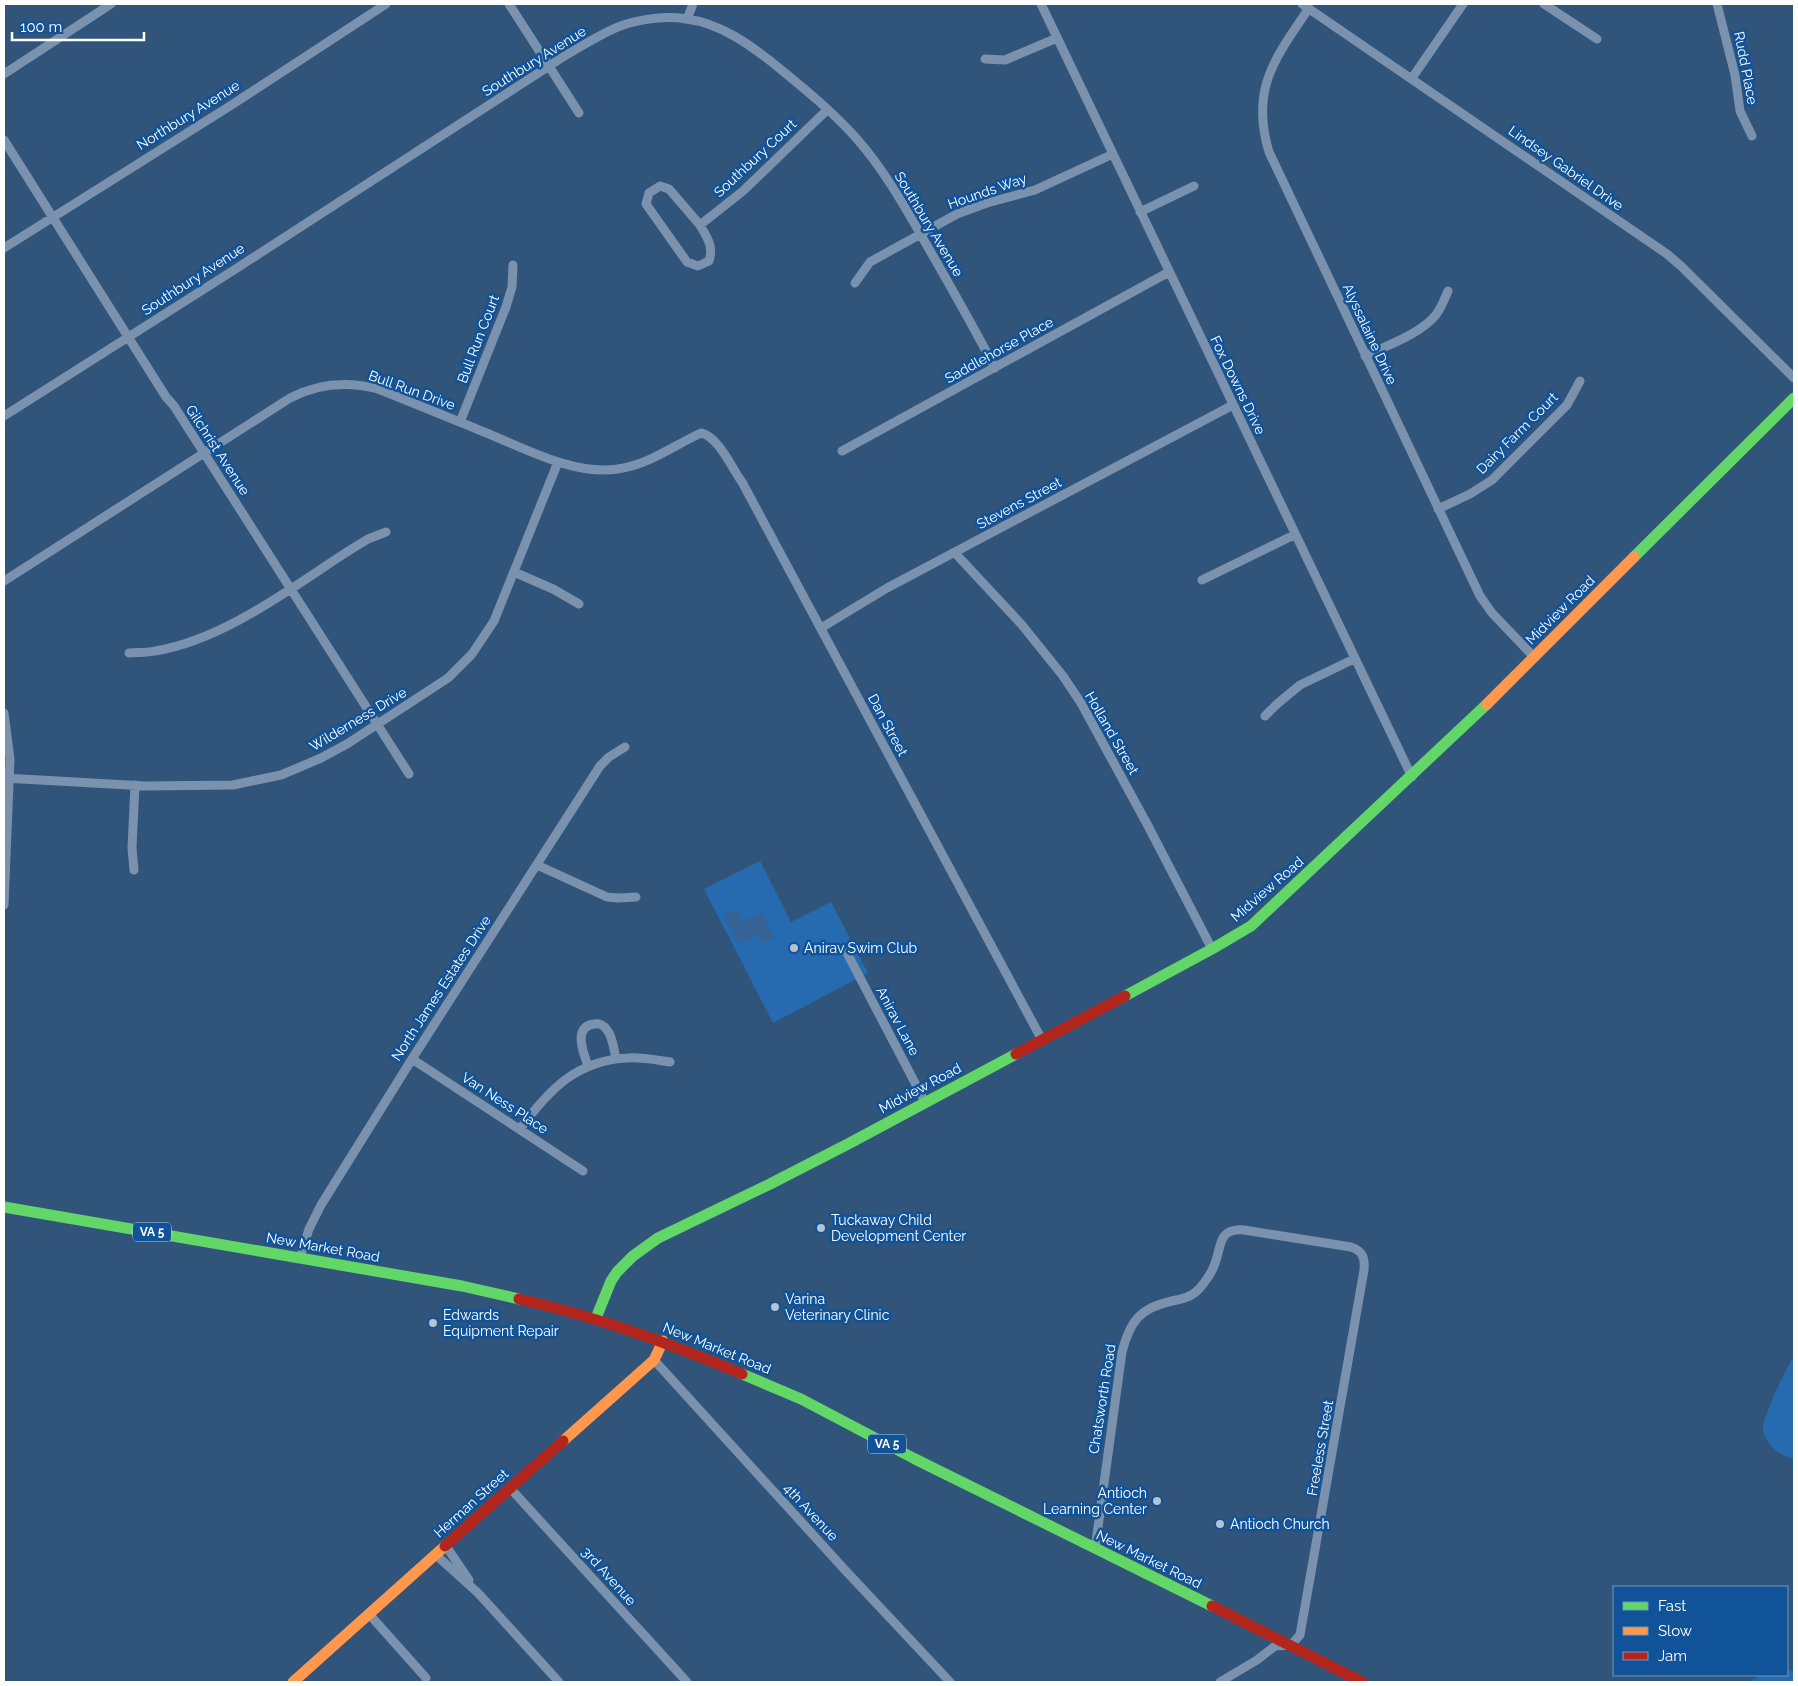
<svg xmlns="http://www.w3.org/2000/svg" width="1798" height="1686" font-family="Raleway,sans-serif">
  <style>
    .green { fill: #266ab0 }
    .water { fill: #356395 }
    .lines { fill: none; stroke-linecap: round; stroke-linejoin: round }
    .street { stroke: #7a92ad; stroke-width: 9 }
    .fast { stroke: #63d668; stroke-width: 11 }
    .slow { stroke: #ff974d; stroke-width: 11 }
    .jam { stroke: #b3261e; stroke-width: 11 }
    .poi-dot { fill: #b7c3d0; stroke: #115399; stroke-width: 2 }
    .labels { text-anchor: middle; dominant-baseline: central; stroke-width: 5; stroke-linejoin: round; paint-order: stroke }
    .shield { fill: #115399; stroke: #b8cbe0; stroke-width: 1 }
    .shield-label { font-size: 12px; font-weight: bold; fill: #fff }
    .street-label { font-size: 14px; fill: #fff; stroke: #115399 }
    .poi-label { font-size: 14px; fill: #fff; stroke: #115399; text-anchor: start }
  </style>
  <rect width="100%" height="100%" fill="#30547a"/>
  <path class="green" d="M760,861L791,922L831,902L868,973L773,1023L704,889Z
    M1794,1356V1459C1781,1456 1767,1446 1763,1431C1761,1419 1787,1367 1794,1356Z
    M1787,1669L1794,1671V1682H1748L1762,1675H1787Z"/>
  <path class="water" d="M736,909L743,921L761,912L774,937L762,943L757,934L739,944L724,915Z"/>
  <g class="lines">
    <path class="street" d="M509,4L579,113
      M1041,4L1412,777
      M1302,4L1667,254L1681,266L1794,378
      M1544,4L1597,39
      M1717,4L1735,75L1740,111L1752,136
      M1309,8C1275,58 1250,89 1269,152L1480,596L1492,613L1534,657
      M687,19L693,4
      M985,59L1005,60L1057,38
      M4,74L111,4
      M1412,78L1463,4
      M4,140L166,397L174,406L409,774
      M1140,212L1194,186
      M700,225C707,238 714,246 709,261L698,266L687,262L646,204L649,193L660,186L669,189L700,225L743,191L827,110
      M4,248L230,106L386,4
      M855,283L870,262L957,214L987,203L1035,190L1113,154
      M1365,356C1388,345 1418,335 1435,316C1441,309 1444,300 1448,291
      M4,416L234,270L563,57C578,48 593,39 609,31C630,20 663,15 686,19C721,23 752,46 779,68C806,90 834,113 857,139C886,172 907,211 929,249C952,289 974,328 995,368
      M460,422L506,307L512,287L513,265
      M842,451L1169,272
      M1438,509L1470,494L1492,480L1567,405L1580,381
      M955,553L1022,625L1063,676L1081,703L1147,824L1212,949
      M514,572L553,589L579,604
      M1202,580L1294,535
      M4,581L290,398C319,383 347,381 378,389C413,403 448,417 484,432C524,448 574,476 618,469C648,465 673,446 701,433C719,437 731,467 742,482L1042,1040
      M821,628L887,588L1233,405
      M129,653C137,652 147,653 155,651C224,640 292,587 350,550L368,539L386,532
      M4,713L10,759L4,905
      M1265,716L1277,704L1300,685L1354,659
      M4,778L146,786L233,785L281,775L321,758L347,744L448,678L472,654L494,621L558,462
      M537,865L607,897L618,898L636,897
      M134,870L132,848L135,785
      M847,953L925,1102
      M412,1059L583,1171
      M588,1066C584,1054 572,1027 594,1024C599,1023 604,1025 607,1030C613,1037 614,1050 616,1059
      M520,1129C548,1091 576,1060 628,1058C642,1057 656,1060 670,1062
      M300,1258L309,1229L321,1205L412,1059L600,766L609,757L625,747
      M654,1360L845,1570L950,1682
      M510,1488L687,1682
      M446,1546L469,1580
      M1095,1549L1122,1352C1130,1321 1140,1308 1172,1301C1182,1299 1192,1297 1199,1289C1205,1282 1211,1274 1214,1266C1222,1247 1217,1228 1244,1230L1351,1247C1363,1251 1365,1258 1364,1270L1300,1635L1291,1645L1275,1646L1257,1660L1220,1682
      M436,1555L478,1593L559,1682
      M369,1614L426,1678"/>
    <path class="fast" d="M1634,557L1794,398
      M1125,996L1212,949L1251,926L1487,704
      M4,1207L462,1286L519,1299
      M596,1318L611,1281L617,1272L633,1256L658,1238L770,1184L848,1144L1016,1054
      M742,1374L801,1399L915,1459L1212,1606"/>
    <path class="slow" d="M1487,704L1634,557
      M563,1441L654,1360L663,1341
      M293,1682L445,1546"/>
    <path class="jam" d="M1016,1054L1125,996
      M519,1299C598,1317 668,1343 742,1374
      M445,1546L563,1441
      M1212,1606L1362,1682"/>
  </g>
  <g class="poi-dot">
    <circle cx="794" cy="948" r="5"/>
    <circle cx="821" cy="1228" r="5"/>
    <circle cx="775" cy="1307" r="5"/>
    <circle cx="433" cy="1323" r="5"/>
    <circle cx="1157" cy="1501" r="5"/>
    <circle cx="1220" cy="1524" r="5"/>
  </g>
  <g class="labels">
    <g class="shield">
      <rect x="133" y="1222.5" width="38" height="19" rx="4"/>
      <rect x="868" y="1434.5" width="38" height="19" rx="4"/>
    </g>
    <g class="shield-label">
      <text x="152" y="1232">VA 5</text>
      <text x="887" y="1444">VA 5</text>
    </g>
    <g class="street-label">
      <text transform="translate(534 61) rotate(-32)">Southbury Avenue</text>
      <text transform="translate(1746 68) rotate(79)">Rudd Place</text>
      <text transform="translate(188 115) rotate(-32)">Northbury Avenue</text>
      <text transform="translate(755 158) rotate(-43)">Southbury Court</text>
      <text transform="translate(1566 168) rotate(35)">Lindsey Gabriel Drive</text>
      <text transform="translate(987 191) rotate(-19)">Hounds Way</text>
      <text transform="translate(929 224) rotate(59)">Southbury Avenue</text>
      <text transform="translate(193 279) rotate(-33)">Southbury Avenue</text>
      <text transform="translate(1370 334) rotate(65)">Alyssalaine Drive</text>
      <text transform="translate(478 339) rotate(-69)">Bull Run Court</text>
      <text transform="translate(999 350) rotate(-29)">Saddlehorse Place</text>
      <text transform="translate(1238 385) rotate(64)">Fox Downs Drive</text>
      <text transform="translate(412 390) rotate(20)">Bull Run Drive</text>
      <text transform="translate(1517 433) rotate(-45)">Dairy Farm Court</text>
      <text transform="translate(218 450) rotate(57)">Gilchrist Avenue</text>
      <text transform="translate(1019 503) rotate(-28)">Stevens Street</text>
      <text transform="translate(1560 610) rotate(-45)">Midview Road</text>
      <text transform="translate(358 719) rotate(-31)">Wilderness Drive</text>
      <text transform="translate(888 725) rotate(62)">Dan Street</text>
      <text transform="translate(1112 733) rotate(60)">Holland Street</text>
      <text transform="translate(1267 889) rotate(-41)">Midview Road</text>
      <text transform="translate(441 988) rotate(-57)">North James Estates Drive</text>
      <text transform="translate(898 1021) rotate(62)">Anirav Lane</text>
      <text transform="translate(920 1088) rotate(-28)">Midview Road</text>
      <text transform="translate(505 1103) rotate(33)">Van Ness Place</text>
      <text transform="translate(323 1247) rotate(10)">New Market Road</text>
      <text transform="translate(717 1348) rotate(22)">New Market Road</text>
      <text transform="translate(1102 1399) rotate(-81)">Chatsworth Road</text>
      <text transform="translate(1320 1448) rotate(-80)">Freeless Street</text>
      <text transform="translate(471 1503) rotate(-42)">Herman Street</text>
      <text transform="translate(811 1512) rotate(47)">4th Avenue</text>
      <text transform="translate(1149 1559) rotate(26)">New Market Road</text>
      <text transform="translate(609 1576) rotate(48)">3rd Avenue</text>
    </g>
    <g class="poi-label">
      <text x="804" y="948">Anirav Swim Club</text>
      <text x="831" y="1220">Tuckaway Child<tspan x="831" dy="16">Development Center</tspan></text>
      <text x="785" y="1299">Varina<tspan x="785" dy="16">Veterinary Clinic</tspan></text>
      <text x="443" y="1315">Edwards<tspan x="443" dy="16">Equipment Repair</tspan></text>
      <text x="1147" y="1493" text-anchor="end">Antioch<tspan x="1147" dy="16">Learning Center</tspan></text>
      <text x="1230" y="1524">Antioch Church</text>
    </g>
  </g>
  <rect width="1798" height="1686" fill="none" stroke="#ffffff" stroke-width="10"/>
  <rect x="1613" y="1586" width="175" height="90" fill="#115399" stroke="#7098c2"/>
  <rect x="1623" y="1602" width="25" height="8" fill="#63d668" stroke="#7098c2"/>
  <text x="1658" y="1611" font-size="15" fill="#ffffff">Fast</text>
  <rect x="1623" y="1627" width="25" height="8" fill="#ff974d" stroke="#7098c2"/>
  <text x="1658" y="1636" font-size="15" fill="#ffffff">Slow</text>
  <rect x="1623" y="1652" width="25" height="8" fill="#b3261e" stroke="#7098c2"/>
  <text x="1658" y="1661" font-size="15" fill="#ffffff">Jam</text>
  <path d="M12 32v8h132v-8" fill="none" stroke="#ffffff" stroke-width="2.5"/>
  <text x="20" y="32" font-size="15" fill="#ffffff" stroke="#115399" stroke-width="4" paint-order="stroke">100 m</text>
</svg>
